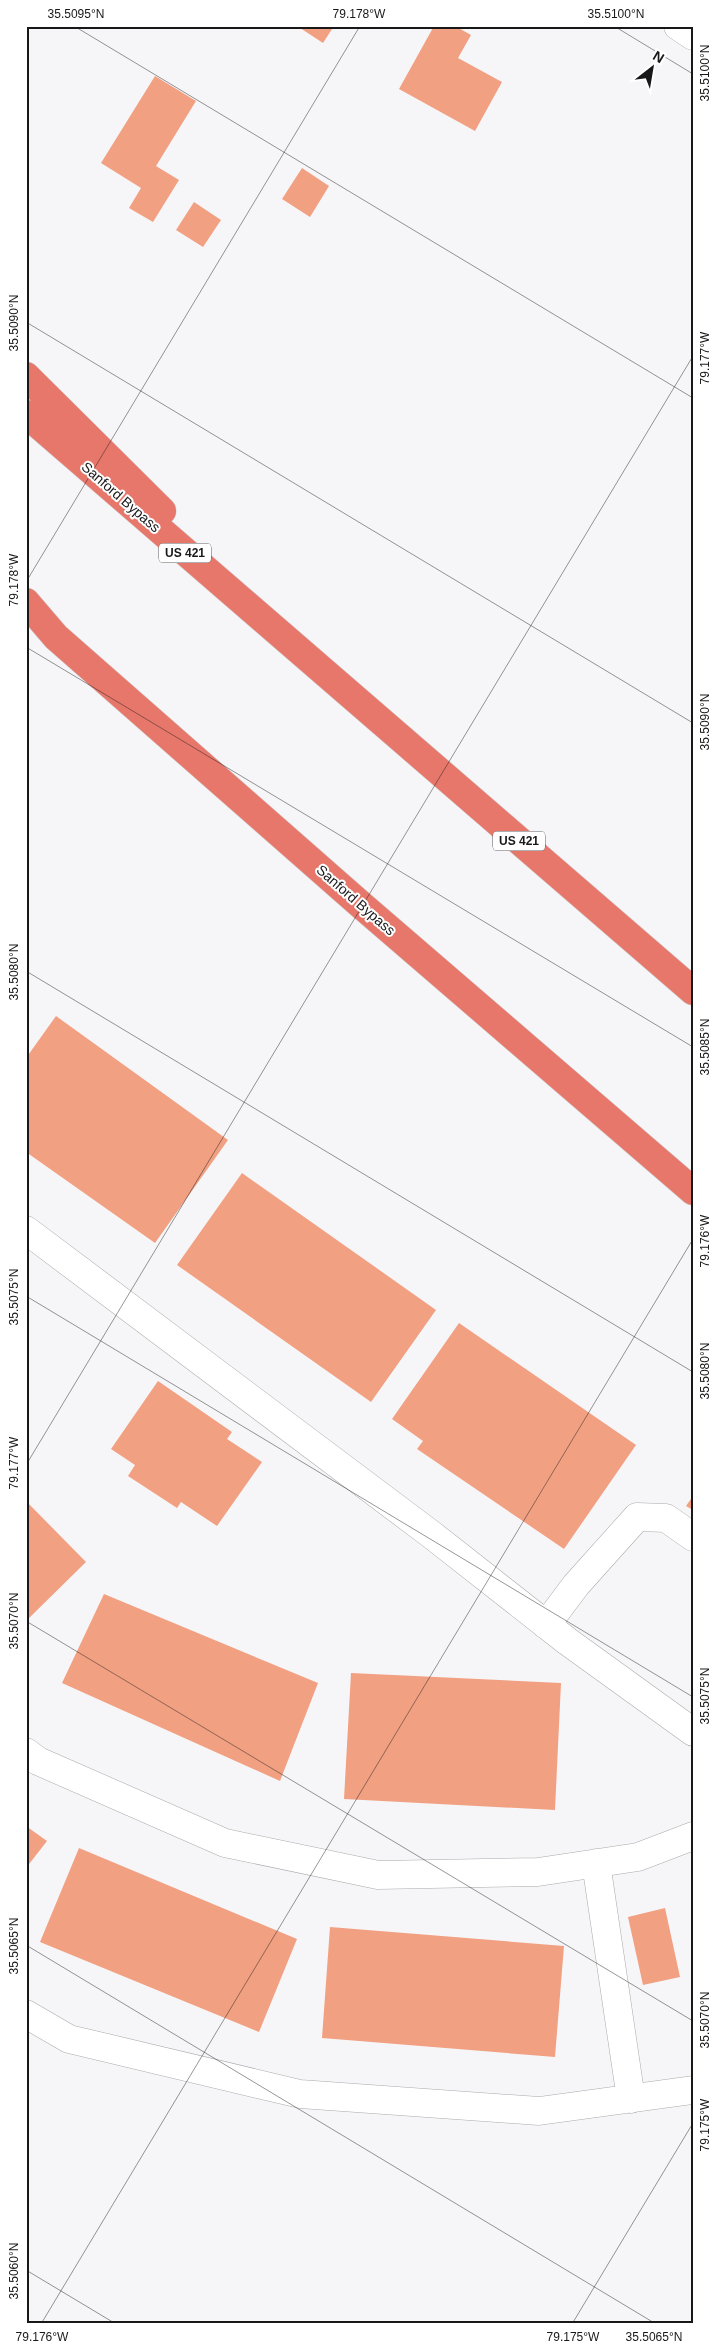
<svg xmlns="http://www.w3.org/2000/svg" width="719" height="2350" font-family="Helvetica,sans-serif">
  <style>
    .building { fill: #f2a082 }
    .lines { fill: none; stroke-linecap: round; stroke-linejoin: round }
    .minor-casing { stroke: #ababac; stroke-width: 29 }
    .motorway-casing { stroke: #d1d1d1; stroke-width: 29 }
    .minor { stroke: #fff; stroke-width: 28 }
    .motorway { stroke: #e8776b; stroke-width: 28 }
    .ticks { fill: none; stroke: #181819; stroke-width: 1; stroke-opacity: 0.45 }
    .labels { text-anchor: middle; dominant-baseline: central; stroke-width: 4; stroke-linejoin: round; paint-order: stroke }
    .shield { fill: #fff; stroke: #5d5d5e; stroke-width: 1 }
    .shield-label { font-size: 12px; font-weight: bold; fill: #181819 }
    .street-label { font-size: 14px; fill: #181819; stroke: #fff }
    .neatline { fill: none; stroke: #181819; stroke-width: 2 }
    .ticks-label { font-size: 12px; text-anchor: middle; fill: #181819 }
  </style>
  <rect width="100%" height="100%" fill="#f6f6f8"/>
  <path class="building" d="M297,26H334L323,43Z
    M434,26H455L471,35L458,58L502,82L475,131L399,89Z
    M155,76L196,101L156,166L179,180L153,222L129,208L141,188L101,163Z
    M302,168L329,186L310,217L282,199Z
    M194,202L221,220L203,247L176,230Z
    M56,1016L228,1140L155,1243L26,1152V1058Z
    M242,1173L436,1310L371,1402L177,1265Z
    M459,1323L636,1445L564,1549L417,1449L423,1441L392,1419Z
    M158,1381L232,1432L227,1439L262,1462L217,1526L181,1502L177,1508L128,1476L135,1465L111,1449Z
    M693,1496V1510L686,1506Z
    M26,1501L86,1562L26,1621Z
    M104,1594L318,1683L280,1781L62,1683Z
    M351,1673L561,1683L555,1810L344,1799Z
    M26,1826L47,1841L26,1868Z
    M79,1848L297,1939L259,2032L40,1942Z
    M665,1908L680,1977L643,1985L628,1917Z
    M330,1927L564,1946L555,2057L322,2038Z"/>
  <g class="lines">
    <g class="minor-casing">
      <path id="minor" d="M678,26L693,36
        M26,1230L432,1535L567,1641L693,1732
        M546,1625L576,1585L637,1517L666,1518L693,1537
        M26,1752L38,1761L225,1843L378,1875L538,1872L638,1857L693,1836
        M596,1863L631,2099
        M26,2014L69,2039L300,2094L539,2111L693,2090"/>
    </g>
    <g class="motorway-casing">
      <path id="motorway" d="M26,376L162,511
        M26,414L693,991
        M26,602L56,637L360,904L693,1191"/>
    </g>
    <use href="#minor" class="minor"/>
    <use href="#motorway" class="motorway"/>
  </g>
  <path class="ticks" d="M74,26L693,398M614,26L693,74M26,322L693,723M26,582L360,26M26,647L693,1047M26,971L693,1372M26,1296L693,1697M26,1465L693,356M26,1621L693,2021M26,1945L656,2324M26,2270L116,2324M41,2324L693,1239M572,2324L693,2123"/>
  <g class="labels">
    <g class="shield">
      <rect x="159" y="543.5" width="52" height="19" rx="4"/>
      <rect x="493" y="831.5" width="52" height="19" rx="4"/>
    </g>
    <g class="shield-label">
      <text x="185" y="553">US 421</text>
      <text x="519" y="841">US 421</text>
    </g>
    <g class="street-label">
      <text transform="translate(121 497) rotate(41)">Sanford Bypass</text>
      <text transform="translate(356 900) rotate(41)">Sanford Bypass</text>
    </g>
  </g>
  <rect width="719" height="2350" fill="none" stroke="#ffffff" stroke-width="55"/>
  <g transform="translate(652 68) rotate(31)" stroke="#ffffff" stroke-width="4" paint-order="stroke">
  <path d="M0-4L9 19L0 12L-9 19Z" fill="#181819"/>
  <text y="-8" font-size="14" font-weight="bold" text-anchor="middle" fill="#181819">N</text>
  </g>
  <rect x="28" y="28" width="664" height="2294" class="neatline"/>
  <g class="ticks-label">
    <text x="76" y="18">35.5095°N</text>
    <text x="359" y="18">79.178°W</text>
    <text x="616" y="18">35.5100°N</text>
    <text transform="translate(705 73) rotate(-90)" y="4">35.5100°N</text>
    <text transform="translate(14 323) rotate(-90)" y="4">35.5090°N</text>
    <text transform="translate(705 358) rotate(-90)" y="4">79.177°W</text>
    <text transform="translate(14 580) rotate(-90)" y="4">79.178°W</text>
    <text transform="translate(705 722) rotate(-90)" y="4">35.5090°N</text>
    <text transform="translate(14 972) rotate(-90)" y="4">35.5080°N</text>
    <text transform="translate(705 1047) rotate(-90)" y="4">35.5085°N</text>
    <text transform="translate(705 1241) rotate(-90)" y="4">79.176°W</text>
    <text transform="translate(14 1297) rotate(-90)" y="4">35.5075°N</text>
    <text transform="translate(705 1371) rotate(-90)" y="4">35.5080°N</text>
    <text transform="translate(14 1463) rotate(-90)" y="4">79.177°W</text>
    <text transform="translate(14 1621) rotate(-90)" y="4">35.5070°N</text>
    <text transform="translate(705 1696) rotate(-90)" y="4">35.5075°N</text>
    <text transform="translate(14 1946) rotate(-90)" y="4">35.5065°N</text>
    <text transform="translate(705 2020) rotate(-90)" y="4">35.5070°N</text>
    <text transform="translate(705 2125) rotate(-90)" y="4">79.175°W</text>
    <text transform="translate(14 2271) rotate(-90)" y="4">35.5060°N</text>
    <text x="42" y="2341">79.176°W</text>
    <text x="573" y="2341">79.175°W</text>
    <text x="654" y="2341">35.5065°N</text>
  </g>
</svg>
